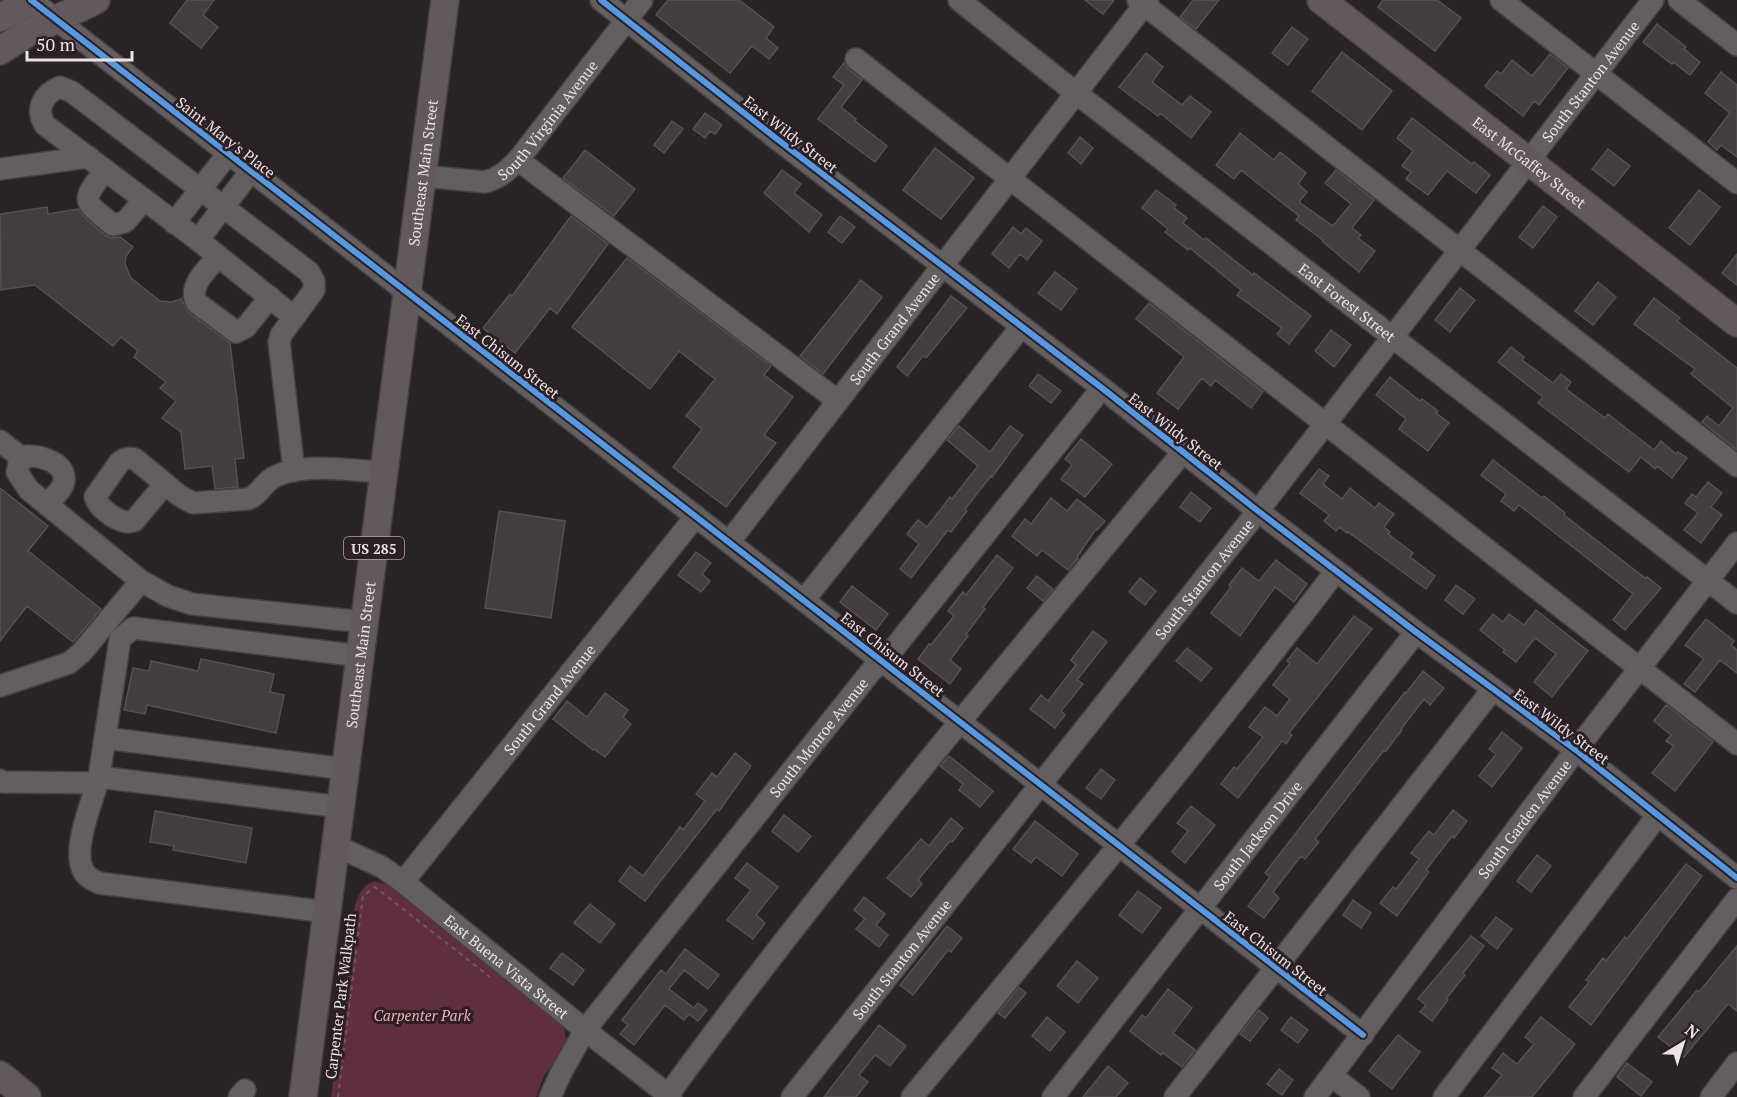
<svg xmlns="http://www.w3.org/2000/svg" width="1737" height="1097" font-family="'PT Serif',serif">
  <style>
    .green { fill: #602e3d }
    .building { fill: #423d3e; stroke: #565051; stroke-width: 1.5 }
    .lines { fill: none; stroke-linecap: round; stroke-linejoin: round }
    .minor-casing { stroke: #454041; stroke-width: 24 }
    .major-casing { stroke: #454041; stroke-width: 30 }
    .path { stroke: #635e5f; stroke-width: 2; stroke-dasharray: 4.5 4.5; stroke-linecap: butt }
    .minor { stroke: #635e5f; stroke-width: 21 }
    .major { stroke: #63585b; stroke-width: 27 }
    .cycleway-casing { stroke: #2c2023; stroke-width: 10 }
    .cycleway { stroke: #5399e6; stroke-width: 6 }
    .labels { text-anchor: middle; dominant-baseline: central; stroke-width: 6; stroke-linejoin: round; paint-order: stroke }
    .shield { fill: #2c2023; stroke: #b2a8aa; stroke-width: 1.5 }
    .shield-label { font-size: 14px; font-weight: bold; fill: #ebe2e4 }
    .street-label { font-size: 15px; fill: #ebe2e4; stroke: #2c2023 }
    .park-label { font-size: 15px; font-style: italic; fill: #f3acbd; stroke: #2c2023 }
  </style>
  <rect width="100%" height="100%" fill="#292324"/>
  <path class="green" d="M375,881L388,885L556,1018L564,1028L566,1039L563,1049L544,1076L536,1097H331L355,905C359,894 362,885 375,881Z"/>
  <path class="building" d="M187,0H214L203,15L218,27L201,48L170,23Z
    M668,0H739L774,27L766,38L778,48L769,59L752,46L730,73L656,15Z
    M1085,0H1114L1103,14Z
    M1193,0H1219L1196,29L1180,17Z
    M1383,0H1437L1461,18L1435,51L1378,7Z
    M1657,24L1686,47L1684,49L1700,62L1690,75L1673,62L1672,64L1643,42Z
    M1292,27L1308,39L1288,65L1272,53Z
    M1342,52L1392,91L1362,130L1312,91Z
    M1146,53L1163,67L1152,82L1182,105L1190,96L1211,112L1191,138L1160,113L1158,116L1119,87Z
    M1550,54L1568,68L1539,105L1534,101L1523,116L1485,86L1497,71L1501,74L1512,60L1532,76Z
    M844,63L848,69L862,80L841,107L856,119L855,121L887,146L875,162L818,119L844,85L833,77Z
    M1721,72L1737,85V157L1721,145L1717,150L1708,142L1730,113L1705,93Z
    M705,113L722,125L715,134L710,131L705,138L693,129Z
    M1412,118L1472,164L1474,162L1490,175L1476,193L1447,171L1428,195L1406,179L1411,172L1402,166L1413,151L1397,138Z
    M672,121L683,129L664,153L654,145Z
    M1240,133L1274,160L1280,152L1306,173L1298,184L1307,192L1299,202L1333,226L1351,204L1325,183L1336,170L1374,200L1352,228L1361,235L1358,238L1375,251L1359,272L1322,241L1323,240L1296,220L1299,216L1241,170L1234,179L1216,165Z
    M1080,137L1093,148L1081,164L1068,153Z
    M935,148L974,178L941,219L903,190Z
    M1608,149L1630,166L1614,186L1592,169Z
    M585,150L635,189L614,216L563,178Z
    M782,170L801,184L794,193L822,215L809,232L764,193Z
    M1156,190L1176,205L1174,208L1187,218L1183,223L1204,240L1206,238L1253,275L1254,273L1311,316L1289,344L1277,334L1282,328L1237,295L1241,290L1190,248L1188,250L1165,232L1168,229L1142,208Z
    M1699,190L1720,207L1690,245L1669,228Z
    M1543,206L1557,217L1533,248L1519,237Z
    M47,207L48,214L78,209L87,220L105,235L111,238L120,237L133,247L126,256L125,264L131,278L160,301L172,302L181,299L189,313L230,343L244,458L235,459L238,487L215,489L212,466L185,469L181,432L162,418L176,401L160,388L166,382L134,357L138,351L121,337L113,346L35,285L1,290L0,214Z
    M571,216L608,244L557,314L550,308L515,353L483,328L510,294L512,296Z
    M840,216L855,227L842,243L828,232Z
    M1013,227L1021,234L1026,228L1042,241L1027,260L1020,254L1009,268L992,254Z
    M1737,254V285L1722,273Z
    M627,258L771,366L764,375L793,397L764,435L776,443L726,507L673,467L702,429L686,416L715,379L679,351L650,389L572,327Z
    M1055,272L1077,289L1061,310L1038,293Z
    M861,280L882,297L823,374L800,356Z
    M1598,282L1616,297L1593,325L1575,311Z
    M1460,288L1475,300L1450,332L1435,320Z
    M951,296L967,308L926,358L923,356L907,376L897,367Z
    M1654,298L1680,318L1677,321L1737,368V450L1702,422L1707,416L1719,426L1733,408L1691,374L1695,369L1634,324Z
    M1149,303L1263,392L1251,408L1215,380L1211,386L1202,378L1178,409L1157,393L1184,357L1136,319Z
    M1331,330L1351,345L1334,367L1315,351Z
    M1511,347L1524,357L1522,360L1553,383L1561,374L1571,382L1566,389L1605,418L1608,414L1654,450L1661,441L1676,454L1678,452L1687,458L1672,478L1657,466L1655,469L1641,457L1629,472L1538,403L1543,397L1498,362Z
    M1038,374L1061,391L1051,403L1029,386Z
    M1390,377L1420,401L1422,399L1438,411L1436,413L1449,423L1428,451L1399,429L1406,419L1376,395Z
    M959,426L990,452L1010,426L1023,435L992,477L991,476L965,509L967,511L951,532L948,530L911,578L900,569L919,544L907,534L918,520L927,527L950,497L952,499L978,466L947,440Z
    M1081,439L1112,464L1085,497L1061,479L1072,465L1065,459Z
    M1493,460L1542,498L1544,496L1565,513L1564,515L1645,578L1647,577L1661,588L1625,630L1613,620L1633,594L1519,505L1514,511L1501,501L1506,494L1481,475Z
    M1319,469L1329,476L1323,484L1342,499L1350,488L1375,508L1379,503L1394,514L1384,527L1390,532L1388,534L1413,553L1410,557L1435,576L1426,589L1348,532L1347,533L1339,527L1336,531L1324,521L1329,515L1300,493Z
    M1708,482L1722,493L1711,507L1722,515L1701,543L1684,530L1698,513L1685,503L1692,494L1696,497Z
    M0,488L48,526L28,551L101,609L73,642L27,606L0,641Z
    M1191,492L1211,508L1200,522L1180,507Z
    M1051,498L1067,511L1077,499L1105,521L1097,530L1096,529L1077,557L1078,558L1068,570L1042,550L1037,556L1012,536L1025,519L1031,524Z
    M499,511L565,521L551,618L485,608Z
    M696,552L711,563L702,574L710,581L701,592L678,575Z
    M997,555L1013,568L983,607L985,609L966,634L968,636L950,660L961,669L950,684L918,659L929,644L931,645L954,616L948,611L963,592L966,595Z
    M1276,560L1307,584L1294,602L1275,587L1240,636L1211,613L1231,587L1229,585L1242,568L1259,581Z
    M1037,576L1053,589L1043,601L1027,588Z
    M1140,578L1156,591L1145,605L1129,592Z
    M1456,585L1475,599L1463,614L1445,600Z
    M852,586L888,614L876,630L840,602Z
    M1536,610L1588,651L1552,697L1534,682L1556,654L1535,638L1516,662L1503,652L1505,650L1480,630L1493,614L1503,622L1509,614L1524,625Z
    M1354,616L1372,629L1289,733L1292,735L1286,744L1282,741L1238,798L1221,784L1234,767L1237,769L1263,737L1249,727L1265,707L1277,716L1290,699L1273,685L1290,663L1287,661L1297,648L1317,664Z
    M1706,619L1734,641L1731,645L1737,650V673L1720,660L1695,692L1684,684L1704,659L1685,645Z
    M1093,631L1107,642L1077,680L1083,684L1061,711L1065,715L1055,728L1030,709L1041,695L1048,701L1076,665L1071,660Z
    M1187,648L1212,668L1201,681L1176,661Z
    M201,659L274,674L270,692L284,695L276,733L147,705L145,714L124,710L133,668L149,671L151,661L198,671Z
    M1423,671L1444,688L1430,705L1424,699L1401,729L1402,730L1386,751L1384,750L1315,839L1319,842L1305,859L1301,856L1273,892L1279,898L1264,918L1248,906L1270,877L1265,873L1405,692L1406,693Z
    M605,693L628,710L623,717L631,724L605,757L594,749L593,750L553,719L567,701L587,717Z
    M1666,705L1713,742L1675,791L1652,773L1674,746L1666,741L1671,735L1654,721Z
    M1502,732L1522,748L1492,787L1479,776L1496,754L1489,749Z
    M735,753L751,766L719,811L717,809L645,901L619,881L630,866L643,876L680,827L683,830L705,801L696,794L712,773L717,777Z
    M949,756L993,791L980,807L959,790L963,784L940,766Z
    M1101,769L1115,780L1101,799L1086,788Z
    M1191,806L1215,825L1185,863L1172,852L1188,831L1177,823Z
    M1453,810L1467,821L1454,838L1452,836L1426,870L1429,872L1397,916L1380,903L1393,887L1396,889L1419,859L1411,853L1429,831L1434,835Z
    M155,811L252,828L246,863L173,850L174,846L150,842Z
    M784,815L811,836L798,852L772,831Z
    M951,818L963,828L952,842L950,841L918,880L922,884L911,897L887,878L921,839L929,846Z
    M1035,821L1078,854L1062,876L1036,857L1031,863L1013,849Z
    M1537,855L1551,866L1531,892L1517,881Z
    M747,863L778,887L756,915L765,923L753,939L727,920L751,890L735,878Z
    M1686,864L1702,876L1591,1025L1569,1007L1589,982L1586,980L1603,958L1606,961L1625,937L1627,939Z
    M1138,891L1161,908L1142,933L1119,915Z
    M864,897L885,914L876,925L888,935L879,947L856,929L865,919L854,910Z
    M1353,900L1371,913L1361,928L1343,915Z
    M590,904L615,924L600,943L574,923Z
    M1496,917L1512,929L1497,949L1481,936Z
    M947,926L962,938L951,952L948,950L913,995L900,985Z
    M1471,936L1484,946L1463,973L1465,975L1446,999L1448,1000L1432,1021L1420,1012L1426,1005L1418,999Z
    M1737,946V1011L1728,1004L1684,1057L1658,1037L1697,990L1699,992Z
    M685,949L719,975L708,989L684,970L669,989L694,1008L698,1003L707,1010L698,1021L689,1014L684,1020L665,1005L634,1045L620,1034L628,1025L622,1020L661,970L666,974Z
    M562,953L584,970L573,985L550,968Z
    M1077,961L1098,978L1078,1003L1057,986Z
    M1019,987L1026,993L1005,1018L998,1013Z
    M1168,989L1192,1008L1173,1033L1195,1050L1182,1067L1163,1053L1161,1055L1130,1031L1142,1015L1146,1018Z
    M1259,1010L1268,1018L1250,1041L1240,1034Z
    M1047,1017L1065,1032L1050,1051L1032,1036Z
    M1291,1017L1308,1030L1298,1043L1281,1030Z
    M1541,1017L1575,1044L1532,1097H1484L1502,1075L1492,1068L1503,1053L1517,1064L1534,1044L1525,1037Z
    M879,1025L906,1046L890,1066L875,1055L859,1075L868,1082L856,1097H824Z
    M1398,1035L1420,1052L1392,1089L1369,1071Z
    M1627,1063L1652,1082L1641,1096L1617,1077Z
    M1108,1066L1128,1083L1116,1097H1083Z
    M1279,1069L1293,1080L1282,1095L1267,1084Z"/>
  <g class="lines">
    <g class="minor-casing">
      <g id="minor">
        <path d="M31,0L1363,1035"/>
        <path d="M601,0L777,139L1102,388L1258,511L1416,632L1576,750L1737,878"/>
        <path id="s1" d="M959,0L1076,93L1737,603"/>
        <path d="M1138,0L1737,466"/>
        <path d="M1501,0L1737,183"/>
        <path d="M1679,0L1737,45"/>
        <path d="M856,59L1737,744"/>
        <path d="M518,160L838,401"/>
        <path d="M0,169L89,157"/>
        <path d="M105,170C81,202 82,200 113,225L125,222L144,200"/>
        <path id="s2" d="M422,176L485,182C500,178 508,170 518,160L642,0"/>
        <path d="M174,223L228,154"/>
        <path d="M198,240L251,171"/>
        <path d="M218,256C208,269 187,286 197,303L236,332L246,327L270,297"/>
        <path d="M0,441L23,459"/>
        <path d="M294,471L279,342L281,335L314,290V281L309,272L72,92L60,87C43,94 35,109 45,125L198,240L294,317"/>
        <path d="M165,484L134,521C121,526 99,509 95,497L119,463C124,458 128,457 135,459L180,496L193,503L248,499C260,495 264,481 276,476C308,462 350,471 383,472"/>
        <path d="M47,505C52,498 64,489 64,480C66,463 40,455 27,456L19,463L17,472L29,490L141,581L168,596L192,604L364,622"/>
        <path id="s3" d="M729,542L1148,0"/>
        <path d="M804,600L1021,327"/>
        <path d="M0,686L69,663L81,653L141,581"/>
        <path d="M105,738L345,769"/>
        <path d="M99,777C93,799 73,847 82,868C85,876 91,879 99,883L327,912"/>
        <path d="M0,780L3,782L97,783"/>
        <path d="M341,807L99,777L120,639L133,628L360,656"/>
        <path id="s4" d="M336,846L382,867L403,882L585,1030L671,1097"/>
        <path id="s5" d="M403,882L696,516"/>
        <path d="M1332,1076L1359,1097"/>
        <path d="M668,1095C830,873 1008,664 1183,452"/>
        <path d="M239,1097L245,1090"/>
        <path id="s6" d="M550,1097L561,1073L585,1030L872,670L883,662L1102,388"/>
        <path id="s7" d="M792,1097L1258,511L1653,0"/>
        <path d="M912,1097C1056,923 1199,750 1336,571"/>
        <path id="s8" d="M1053,1097L1416,632"/>
        <path d="M1175,1097L1493,689"/>
        <path id="s9" d="M1315,1097L1576,750L1737,543"/>
        <path d="M1444,1097L1658,815"/>
        <path d="M1584,1097L1737,899"/>
        <path d="M1711,1097L1737,1063"/>
      </g>
    </g>
    <g class="major-casing">
      <g id="major">
        <path id="s10" d="M1321,0L1737,323"/>
        <path d="M0,18L32,0"/>
        <path d="M0,51L26,34L96,0"/>
        <path d="M0,1075L27,1097"/>
        <path id="s11" d="M303,1097L445,0"/>
      </g>
    </g>
    <path class="path" d="M338,1097L363,896L375,887L490,977"/>
    <use href="#minor" class="minor"/>
    <use href="#major" class="major"/>
    <g class="cycleway-casing">
      <path id="cycleway" d="M31,0L1363,1035
        M601,0L777,139L1102,388L1258,511L1416,632L1576,750L1737,878"/>
    </g>
    <use href="#cycleway" class="cycleway"/>
  </g>
  <g class="labels">
    <rect class="shield" x="344" y="537" width="60" height="22" rx="4.5"/>
    <g class="shield-label">
      <text x="374" y="548">US 285</text>
    </g>
    <g class="street-label">
      <text stroke="none"><textPath href="#s7" startOffset="1292">South Stanton Avenue</textPath></text>
      <text stroke="none"><textPath href="#s2" startOffset="153">South Virginia Avenue</textPath></text>
      <text transform="translate(791 134) rotate(38)">East Wildy Street</text>
      <text transform="translate(226 137) rotate(38)">Saint Mary's Place</text>
      <text stroke="none"><textPath href="#s10" startOffset="264">East McGaffey Street</textPath></text>
      <text stroke="none"><textPath href="#s11" startOffset="932">Southeast Main Street</textPath></text>
      <text stroke="none"><textPath href="#s1" startOffset="492">East Forest Street</textPath></text>
      <text stroke="none"><textPath href="#s3" startOffset="270">South Grand Avenue</textPath></text>
      <text transform="translate(508 356) rotate(38)">East Chisum Street</text>
      <text transform="translate(1176 431) rotate(38)">East Wildy Street</text>
      <text stroke="none"><textPath href="#s7" startOffset="662">South Stanton Avenue</textPath></text>
      <text transform="translate(893 654) rotate(38)">East Chisum Street</text>
      <text stroke="none"><textPath href="#s11" startOffset="446">Southeast Main Street</textPath></text>
      <text stroke="none"><textPath href="#s5" startOffset="234">South Grand Avenue</textPath></text>
      <text transform="translate(1562 726) rotate(37)">East Wildy Street</text>
      <text stroke="none"><textPath href="#s6" startOffset="450">South Monroe Avenue</textPath></text>
      <text stroke="none"><textPath href="#s9" startOffset="348">South Garden Avenue</textPath></text>
      <text stroke="none"><textPath href="#s8" startOffset="332">South Jackson Drive</textPath></text>
      <text transform="translate(1276 953) rotate(38)">East Chisum Street</text>
      <text stroke="none"><textPath href="#s7" startOffset="176">South Stanton Avenue</textPath></text>
      <text stroke="none"><textPath href="#s4" startOffset="210">East Buena Vista Street</textPath></text>
      <text transform="translate(340 996) rotate(-83)">Carpenter Park Walkpath</text>
    </g>
    <g class="park-label">
      <text x="422" y="1015">Carpenter Park</text>
    </g>
  </g>
  <g transform="translate(1683 1043) rotate(38)" stroke="#2c2023" stroke-width="4.5" paint-order="stroke">
  <path d="M0-4.5L10 22L0 15L-10 22Z" fill="#ebe2e4"/>
  <text y="-9" font-size="16" font-weight="bold" text-anchor="middle" fill="#ebe2e4">N</text>
  </g>
  <path d="M27 51v9h105v-9" fill="none" stroke="#ebe2e4" stroke-width="3"/>
  <text x="36" y="51" font-size="18" fill="#ebe2e4" stroke="#2c2023" stroke-width="4.5" paint-order="stroke">50 m</text>
</svg>
